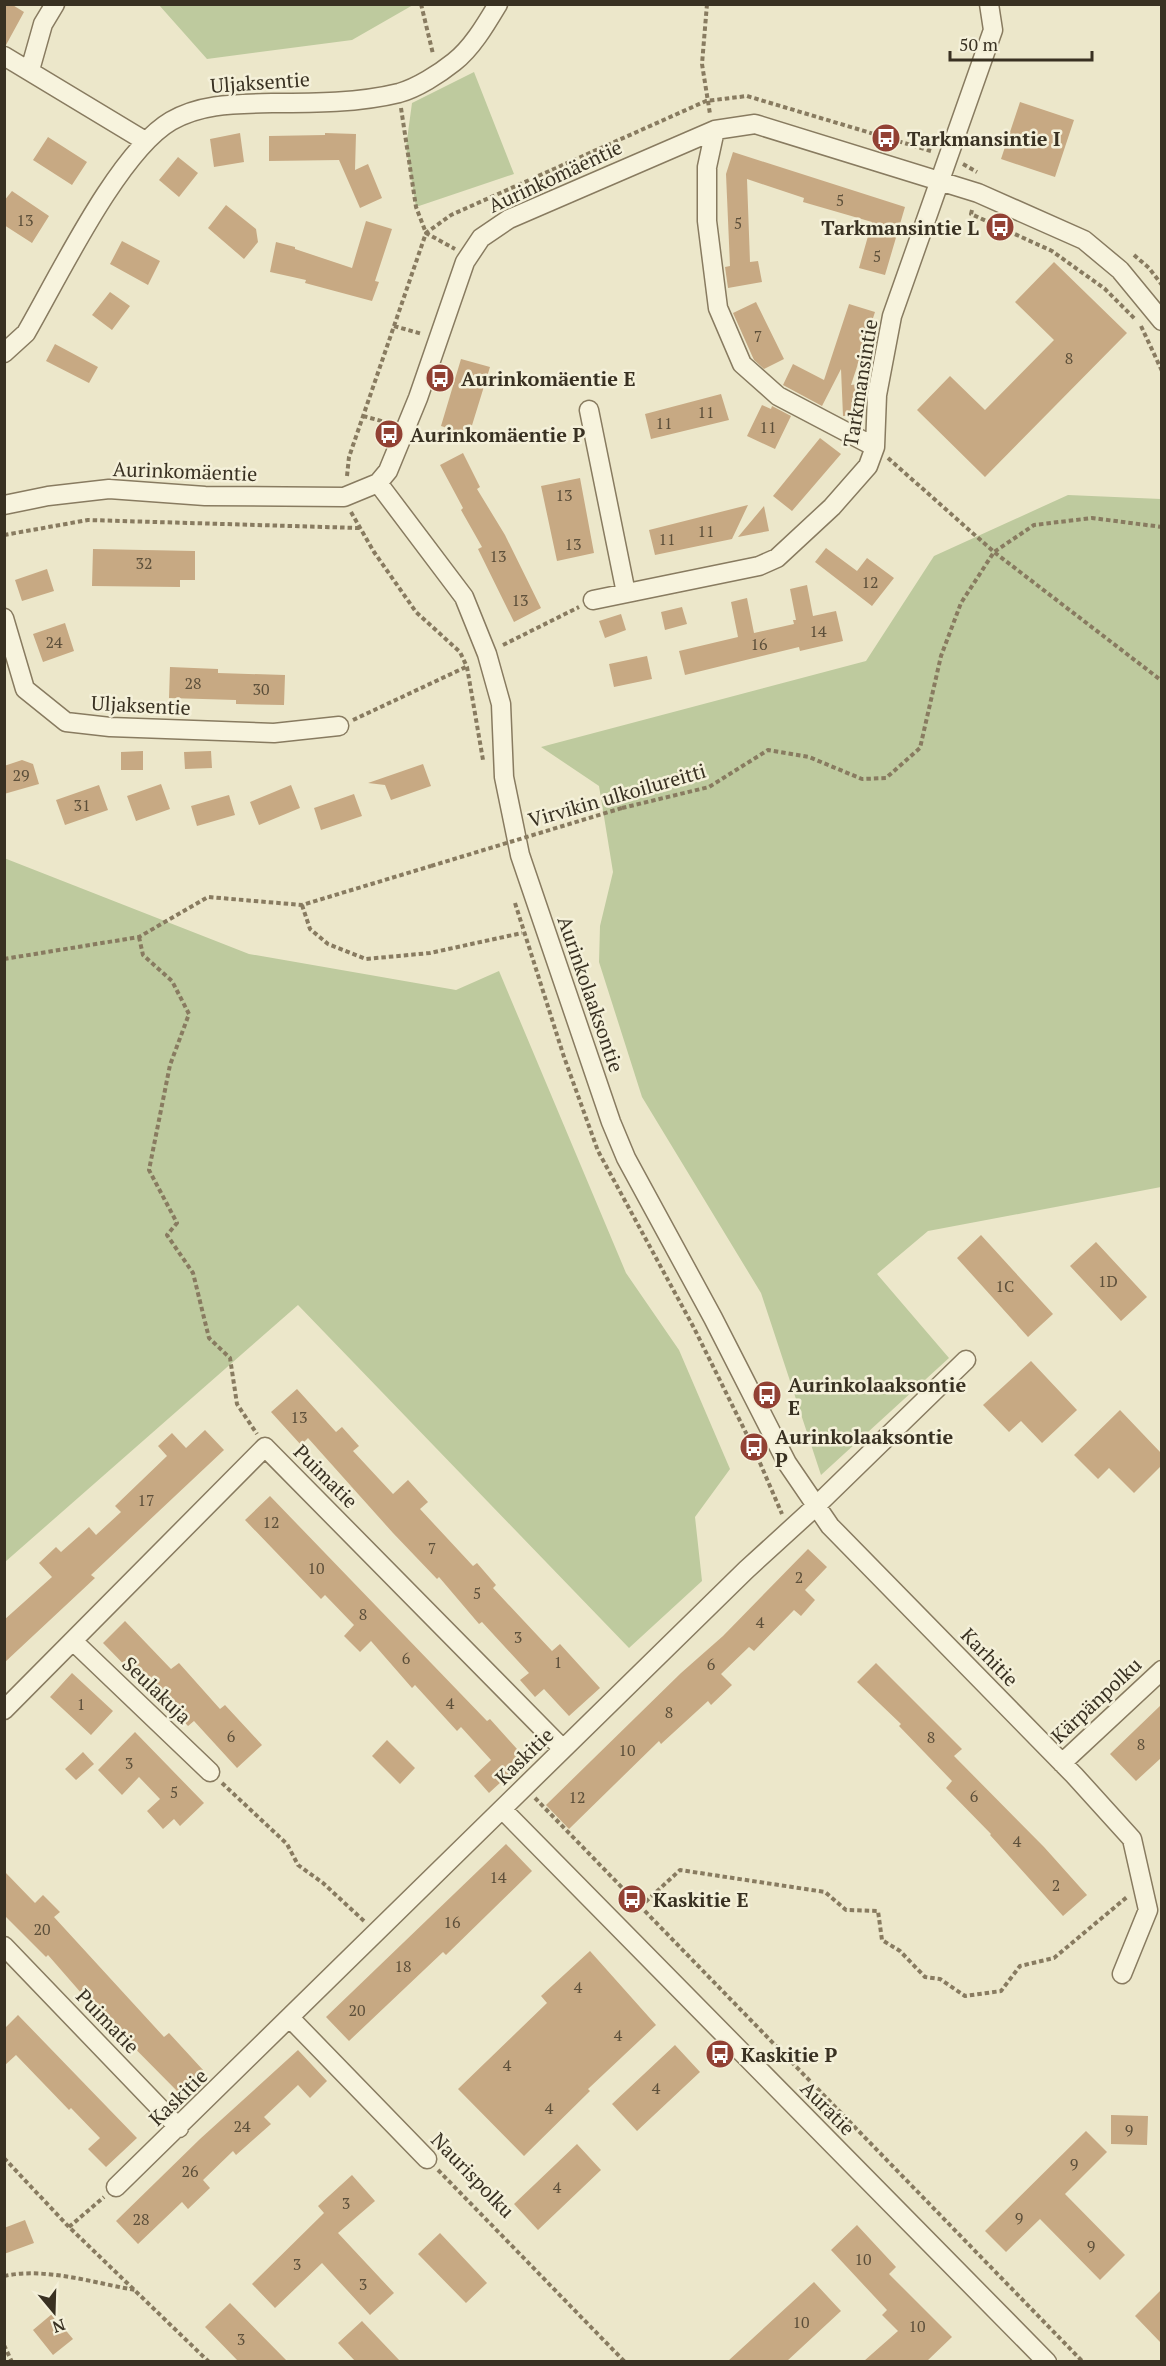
<svg xmlns="http://www.w3.org/2000/svg" width="1166" height="2366" font-family="'PT Serif',serif">
  <style>
    .green { fill: #beca9e }
    .building { fill: #c7a983 }
    .lines { fill: none; stroke-linecap: round; stroke-linejoin: round }
    .minor-casing { stroke: #887b60; stroke-width: 21 }
    .path { stroke: #887b60; stroke-width: 4; stroke-dasharray: 4.5 3; stroke-linecap: butt }
    .minor { stroke: #f7f3dd; stroke-width: 18 }
    .path-bridge { stroke: #887b60; stroke-width: 4; stroke-dasharray: 4.5 3; stroke-linecap: butt }
    .labels { text-anchor: middle; dominant-baseline: central; stroke-width: 5; stroke-linejoin: round; paint-order: stroke }
    .number-label { font-size: 16px; fill: #5c4f3a }
    .street-label { font-size: 20px; fill: #393122; stroke: #f4f0d9 }
    .poi-label { font-size: 20px; font-weight: bold; fill: #393122; stroke: #f4f0d9; text-anchor: start }
  </style>
  <rect width="100%" height="100%" fill="#ece7ca"/>
  <path class="green" d="M159,5H413L352,40L207,59Z
    M474,72L514,174L416,207L406,147L412,103Z
    M1068,495L1161,499V1187L928,1231L877,1274L949,1358L821,1475L761,1293L642,1097L599,962L600,926L613,872L599,786L541,747L866,661L934,556Z
    M4,858L249,954L456,990L499,971L626,1273L679,1350L730,1469L695,1517L702,1581L629,1648L298,1305L5,1562Z"/>
  <path class="building" d="M4,4H11L24,12L6,45Z
    M1020,102L1074,120L1055,177L1001,159Z
    M240,133L244,162L214,167L210,139Z
    M325,133L356,134L355,170L368,164L382,198L360,208L339,160L269,161V136L325,135Z
    M48,137L87,162L72,185L33,160Z
    M733,152L905,207L885,275L859,268L872,222L803,202L804,198L747,179L750,262L758,261L762,282L728,288L725,267L730,266L726,174Z
    M178,157L198,173L179,197L159,180Z
    M12,191L49,216L32,243L4,225V201Z
    M226,205L256,229L258,242L244,259L208,228Z
    M366,221L392,229L375,281L379,282L372,301L305,283L306,280L270,272L276,242L295,247V249L352,268Z
    M122,241L160,261L148,285L110,264Z
    M1054,262L1127,333L985,477L917,410L950,376L985,410L1054,340L1015,302Z
    M110,292L130,306L112,330L92,315Z
    M756,302L784,359L764,369L754,360L733,313Z
    M849,304L875,312L851,385L858,384L860,415L843,416L841,369L822,406L783,385L793,364L824,380Z
    M55,344L98,367L89,383L46,361Z
    M461,359L490,367L469,435L441,426Z
    M721,394L729,420L651,439L645,414Z
    M762,405L771,409L772,406L791,416L775,449L747,436Z
    M820,438L841,454L792,511L773,496Z
    M463,453L480,487L477,489L505,535L541,608L514,622L478,549L482,547L461,510L463,508L440,465Z
    M580,478L594,553L557,561L541,486Z
    M748,505L732,539L655,555L649,530Z
    M764,506L769,531L738,537Z
    M826,548L857,571L867,558L894,578L872,606L815,562Z
    M93,549L195,551V580H180V587L92,586Z
    M47,569L54,591L22,601L15,580Z
    M807,585L813,616L836,611L843,641L800,651L799,647L685,675L679,651L738,637L731,602L747,598L754,633L794,624L793,620H796L790,589Z
    M682,607L687,624L665,630L661,612Z
    M621,614L626,630L605,638L599,621Z
    M65,623L74,651L43,662L33,634Z
    M647,656L652,679L614,687L609,664Z
    M170,667L218,669V673L285,675L284,705L236,704V700L169,698Z
    M143,751V770H121V752Z
    M211,751L212,768L185,769L184,752Z
    M22,760L33,764L39,784L4,794V766Z
    M423,764L431,786L391,800L385,785L368,783Z
    M161,784L170,809L136,821L127,796Z
    M99,785L108,810L65,825L56,800Z
    M291,785L300,808L259,825L250,802Z
    M354,794L362,816L321,830L314,808Z
    M229,795L235,815L197,826L191,806Z
    M981,1235L1053,1314L1028,1337L957,1258Z
    M1096,1242L1147,1297L1121,1321L1070,1266Z
    M1031,1361L1077,1410L1042,1443L1021,1421L1009,1432L983,1405Z
    M297,1389L336,1432L342,1427L359,1446L353,1451L393,1494L408,1480L428,1502L420,1509L473,1566L477,1563L496,1585L493,1588L552,1651L560,1644L600,1688L569,1716L544,1689L535,1697L520,1680L529,1673L482,1622L479,1624L439,1577L437,1579L393,1533L308,1438L301,1445L271,1412Z
    M1120,1410L1161,1453V1466L1134,1493L1109,1468L1098,1479L1074,1455Z
    M205,1430L224,1450L91,1575L95,1578L4,1663V1620L52,1577L39,1563L56,1547L61,1552L89,1527L96,1535L121,1512L115,1506L167,1456L158,1446L172,1433L186,1448Z
    M270,1496L487,1721L490,1719L526,1759L489,1793L474,1776L491,1760L461,1727L457,1731L415,1685L412,1688L371,1641L360,1652L344,1636L354,1625L325,1595L321,1599L245,1520Z
    M808,1549L827,1567L805,1590L815,1600L801,1616L794,1610L754,1651L749,1647L721,1674L732,1685L711,1705L708,1701L661,1744L659,1741L569,1829L546,1805L681,1673L723,1636Z
    M125,1621L171,1669L179,1663L220,1709L225,1705L262,1745L237,1768L194,1721L188,1726L147,1681L143,1684L103,1643Z
    M876,1663L962,1749L954,1756L1044,1847L1087,1895L1063,1916L990,1835L991,1834L946,1788L952,1781L899,1726L901,1724L857,1682Z
    M72,1673L113,1711L91,1735L50,1697Z
    M1161,1705V1758L1136,1781L1110,1754Z
    M135,1732L204,1803L180,1826L174,1819L163,1829L147,1811L160,1799L139,1777L122,1795L98,1770Z
    M387,1740L415,1768L400,1784L372,1756Z
    M83,1752L94,1764L76,1780L65,1769Z
    M506,1844L532,1871L446,1955L443,1952L349,2041L326,2017Z
    M4,1871L35,1903L43,1895L60,1912L54,1917L164,2037L169,2033L203,2070L179,2093L89,2002L48,1955L46,1957L4,1915Z
    M590,1951L656,2025L588,2089L590,2091L524,2156L458,2089L547,2003L541,1996Z
    M18,2015L137,2138L106,2167L88,2149L100,2138L71,2108L69,2110L16,2055L4,2066V2029Z
    M675,2045L700,2072L637,2131L612,2104Z
    M298,2050L327,2081L310,2098L298,2085L264,2117L271,2124L236,2155L233,2151L203,2180L210,2188L188,2209L182,2202L138,2244L116,2221L200,2139Z
    M1111,2115L1148,2116L1147,2145L1111,2144Z
    M1086,2131L1107,2152L1065,2194L1125,2255L1100,2280L1040,2219L1006,2252L985,2231Z
    M577,2144L601,2170L538,2230L514,2204Z
    M352,2175L375,2201L338,2233L394,2293L370,2315L322,2263L275,2308L252,2284L324,2213L318,2206Z
    M25,2220L34,2243L4,2254V2228Z
    M857,2225L896,2267L889,2274L952,2337L927,2361H864L898,2331L882,2315L887,2310L831,2250Z
    M440,2233L487,2283L466,2303L418,2254Z
    M814,2282L841,2311L787,2361H728Z
    M1161,2290V2343L1135,2316Z
    M230,2303L287,2361H238L205,2327Z
    M52,2314L73,2339L53,2355L33,2330Z
    M362,2321L400,2361H355L338,2343Z"/>
  <g class="lines">
    <g class="minor-casing">
      <path id="minor" d="M4,56L145,141
        M30,70L43,24L55,4
        M715,130L707,167V221L718,308L742,364L778,396L875,447
        M4,353L26,333C58,278 118,152 171,121C202,103 237,104 272,103C313,103 359,103 399,93C417,88 439,74 454,62C472,48 486,24 498,4
        M589,410L626,593
        M378,483L464,597L487,654L501,704L504,777L520,855L611,1122L626,1158L713,1318L787,1463L830,1526L1074,1775L1132,1839L1148,1910L1122,1974
        M4,505L48,496L109,489L205,496L344,497L378,483L388,471L418,398L465,262L481,238L509,219L715,130L755,124L978,193L1084,240L1120,270L1162,321
        M593,600L759,566L777,558L832,507L868,466L875,447L877,395L892,316L993,30L989,4
        M4,618L25,689L66,722L110,727L274,733L339,726
        M73,1641L210,1772
        M4,1710L265,1447L563,1749
        M1062,1763L1162,1670
        M502,1809L1047,2362
        M4,1946L179,2128
        M290,2018L427,2159
        M116,2187L746,1570L815,1507L966,1360"/>
    </g>
    <path class="path" d="M421,4L433,54
      M707,4L702,64L710,114
      M401,108L416,207L426,233L455,249
      M963,164L977,172
      M972,210L971,214L1052,251L1105,289L1136,320
      M1134,255L1149,268L1162,285
      M394,326L422,334
      M1141,326L1162,371
      M363,416L389,423
      M888,458L994,552L1162,681
      M347,476L349,457L426,233L451,215L706,101L747,96L931,151
      M351,512L374,552L416,612L460,652L467,667L483,760
      M4,535L88,520L359,528
      M503,645L579,607
      M353,720L468,666
      M622,808L709,787L768,750L809,757L862,779L886,778L920,748L941,656L961,603L994,552L1034,525L1092,518L1162,527
      M515,903L564,1057L598,1151L694,1328L747,1435
      M302,905L310,929L328,944L366,959L430,953L522,933
      M139,937L143,955L172,981L189,1014L170,1065L149,1170L177,1223L167,1235L193,1273L209,1338L230,1358L237,1404L257,1434
      M4,959L139,937L208,897L302,905L431,866
      M748,1435L782,1514
      M222,1783L287,1844L298,1865L323,1883L364,1921
      M535,1798L1083,2362
      M640,1907L680,1870L825,1892L846,1910L878,1911L882,1940L900,1951L925,1977L940,1979L965,1996L1001,1991L1020,1966L1054,1958L1127,1897
      M4,2158L69,2227L209,2362
      M438,2170L625,2362
      M69,2227L104,2197
      M4,2276C46,2267 94,2283 135,2290
      M4,2345L12,2362"/>
    <use href="#minor" class="minor"/>
    <path class="path-bridge" d="M431,866L622,808"/>
  </g>
  <defs>
    <g id="bus-disc" transform="scale(1.5)"><circle r="9.5" fill="#924134" stroke="#f4f0d9"/><path d="M-5-6H5V4H4V6H2V4H-2V6H-4V4H-5ZM-3.5-4V0h7V-4ZM-3.5 1.2v1.5H-2V1.2ZM2 1.2v1.5H3.5V1.2Z" fill="#fff"/></g>
  </defs>
  <g fill-rule="evenodd">
    <use href="#bus-disc" x="886" y="138"/>
    <use href="#bus-disc" x="1000" y="227"/>
    <use href="#bus-disc" x="440" y="378"/>
    <use href="#bus-disc" x="389" y="434"/>
    <use href="#bus-disc" x="767" y="1395"/>
    <use href="#bus-disc" x="754" y="1447"/>
    <use href="#bus-disc" x="632" y="1899"/>
    <use href="#bus-disc" x="720" y="2054"/>
  </g>
  <g class="labels">
    <g class="number-label">
      <text x="840" y="200">5</text>
      <text x="25" y="220">13</text>
      <text x="738" y="223">5</text>
      <text x="877" y="256">5</text>
      <text x="758" y="336">7</text>
      <text x="1069" y="358">8</text>
      <text x="706" y="412">11</text>
      <text x="664" y="423">11</text>
      <text x="768" y="427">11</text>
      <text x="564" y="495">13</text>
      <text x="706" y="531">11</text>
      <text x="667" y="539">11</text>
      <text x="573" y="544">13</text>
      <text x="498" y="556">13</text>
      <text x="144" y="563">32</text>
      <text x="870" y="582">12</text>
      <text x="520" y="600">13</text>
      <text x="818" y="631">14</text>
      <text x="54" y="642">24</text>
      <text x="759" y="644">16</text>
      <text x="193" y="683">28</text>
      <text x="261" y="689">30</text>
      <text x="21" y="775">29</text>
      <text x="82" y="805">31</text>
      <text x="1108" y="1281">1D</text>
      <text x="1005" y="1286">1C</text>
      <text x="299" y="1417">13</text>
      <text x="146" y="1500">17</text>
      <text x="271" y="1522">12</text>
      <text x="432" y="1548">7</text>
      <text x="316" y="1568">10</text>
      <text x="799" y="1577">2</text>
      <text x="477" y="1593">5</text>
      <text x="363" y="1614">8</text>
      <text x="760" y="1622">4</text>
      <text x="518" y="1637">3</text>
      <text x="406" y="1658">6</text>
      <text x="558" y="1662">1</text>
      <text x="711" y="1664">6</text>
      <text x="450" y="1703">4</text>
      <text x="81" y="1704">1</text>
      <text x="669" y="1712">8</text>
      <text x="231" y="1736">6</text>
      <text x="931" y="1737">8</text>
      <text x="1141" y="1744">8</text>
      <text x="627" y="1750">10</text>
      <text x="129" y="1763">3</text>
      <text x="174" y="1792">5</text>
      <text x="974" y="1796">6</text>
      <text x="577" y="1797">12</text>
      <text x="1017" y="1841">4</text>
      <text x="498" y="1877">14</text>
      <text x="1056" y="1885">2</text>
      <text x="452" y="1922">16</text>
      <text x="42" y="1929">20</text>
      <text x="403" y="1966">18</text>
      <text x="578" y="1987">4</text>
      <text x="357" y="2010">20</text>
      <text x="618" y="2035">4</text>
      <text x="507" y="2065">4</text>
      <text x="656" y="2088">4</text>
      <text x="549" y="2108">4</text>
      <text x="242" y="2126">24</text>
      <text x="1129" y="2130">9</text>
      <text x="1074" y="2164">9</text>
      <text x="190" y="2171">26</text>
      <text x="557" y="2187">4</text>
      <text x="346" y="2203">3</text>
      <text x="1019" y="2218">9</text>
      <text x="141" y="2219">28</text>
      <text x="1091" y="2246">9</text>
      <text x="863" y="2259">10</text>
      <text x="297" y="2264">3</text>
      <text x="363" y="2284">3</text>
      <text x="801" y="2322">10</text>
      <text x="917" y="2326">10</text>
      <text x="241" y="2339">3</text>
    </g>
    <g class="street-label">
      <text transform="translate(260 82) rotate(-4)">Uljaksentie</text>
      <text transform="translate(555 176) rotate(-25)">Aurinkomäentie</text>
      <text transform="translate(860 383) rotate(-81)">Tarkmansintie</text>
      <text transform="translate(185 471) rotate(2)">Aurinkomäentie</text>
      <text transform="translate(141 705) rotate(3)">Uljaksentie</text>
      <text transform="translate(617 795) rotate(-16)">Virvikin ulkoilureitti</text>
      <text transform="translate(591 994) rotate(71)">Aurinkolaaksontie</text>
      <text transform="translate(326 1476) rotate(45)">Puimatie</text>
      <text transform="translate(990 1657) rotate(46)">Karhitie</text>
      <text transform="translate(157 1690) rotate(44)">Seulakuja</text>
      <text transform="translate(1096 1700) rotate(-43)">Kärpänpolku</text>
      <text transform="translate(524 1756) rotate(-44)">Kaskitie</text>
      <text transform="translate(108 2021) rotate(46)">Puimatie</text>
      <text transform="translate(178 2097) rotate(-44)">Kaskitie</text>
      <text transform="translate(828 2108) rotate(45)">Auratie</text>
      <text transform="translate(473 2175) rotate(46)">Naurispolku</text>
    </g>
    <g class="poi-label">
      <text x="907" y="138">Tarkmansintie I</text>
      <text x="979" y="227" text-anchor="end">Tarkmansintie L</text>
      <text x="461" y="378">Aurinkomäentie E</text>
      <text x="410" y="434">Aurinkomäentie P</text>
      <text x="788" y="1384">Aurinkolaaksontie<tspan x="788" dy="23">E</tspan></text>
      <text x="775" y="1436">Aurinkolaaksontie<tspan x="775" dy="23">P</tspan></text>
      <text x="653" y="1899">Kaskitie E</text>
      <text x="741" y="2054">Kaskitie P</text>
    </g>
  </g>
  <rect width="1166" height="2366" fill="none" stroke="#393122" stroke-width="12"/>
  <g transform="translate(54 2312) rotate(161)" stroke="#f4f0d9" stroke-width="4.5" paint-order="stroke">
  <path d="M0-4.5L10 22L0 15L-10 22Z" fill="#393122"/>
  <text y="-9" font-size="16" font-weight="bold" text-anchor="middle" fill="#393122">N</text>
  </g>
  <path d="M950 51v9h142v-9" fill="none" stroke="#393122" stroke-width="3"/>
  <text x="959" y="51" font-size="18" fill="#393122" stroke="#f4f0d9" stroke-width="4.5" paint-order="stroke">50 m</text>
</svg>
